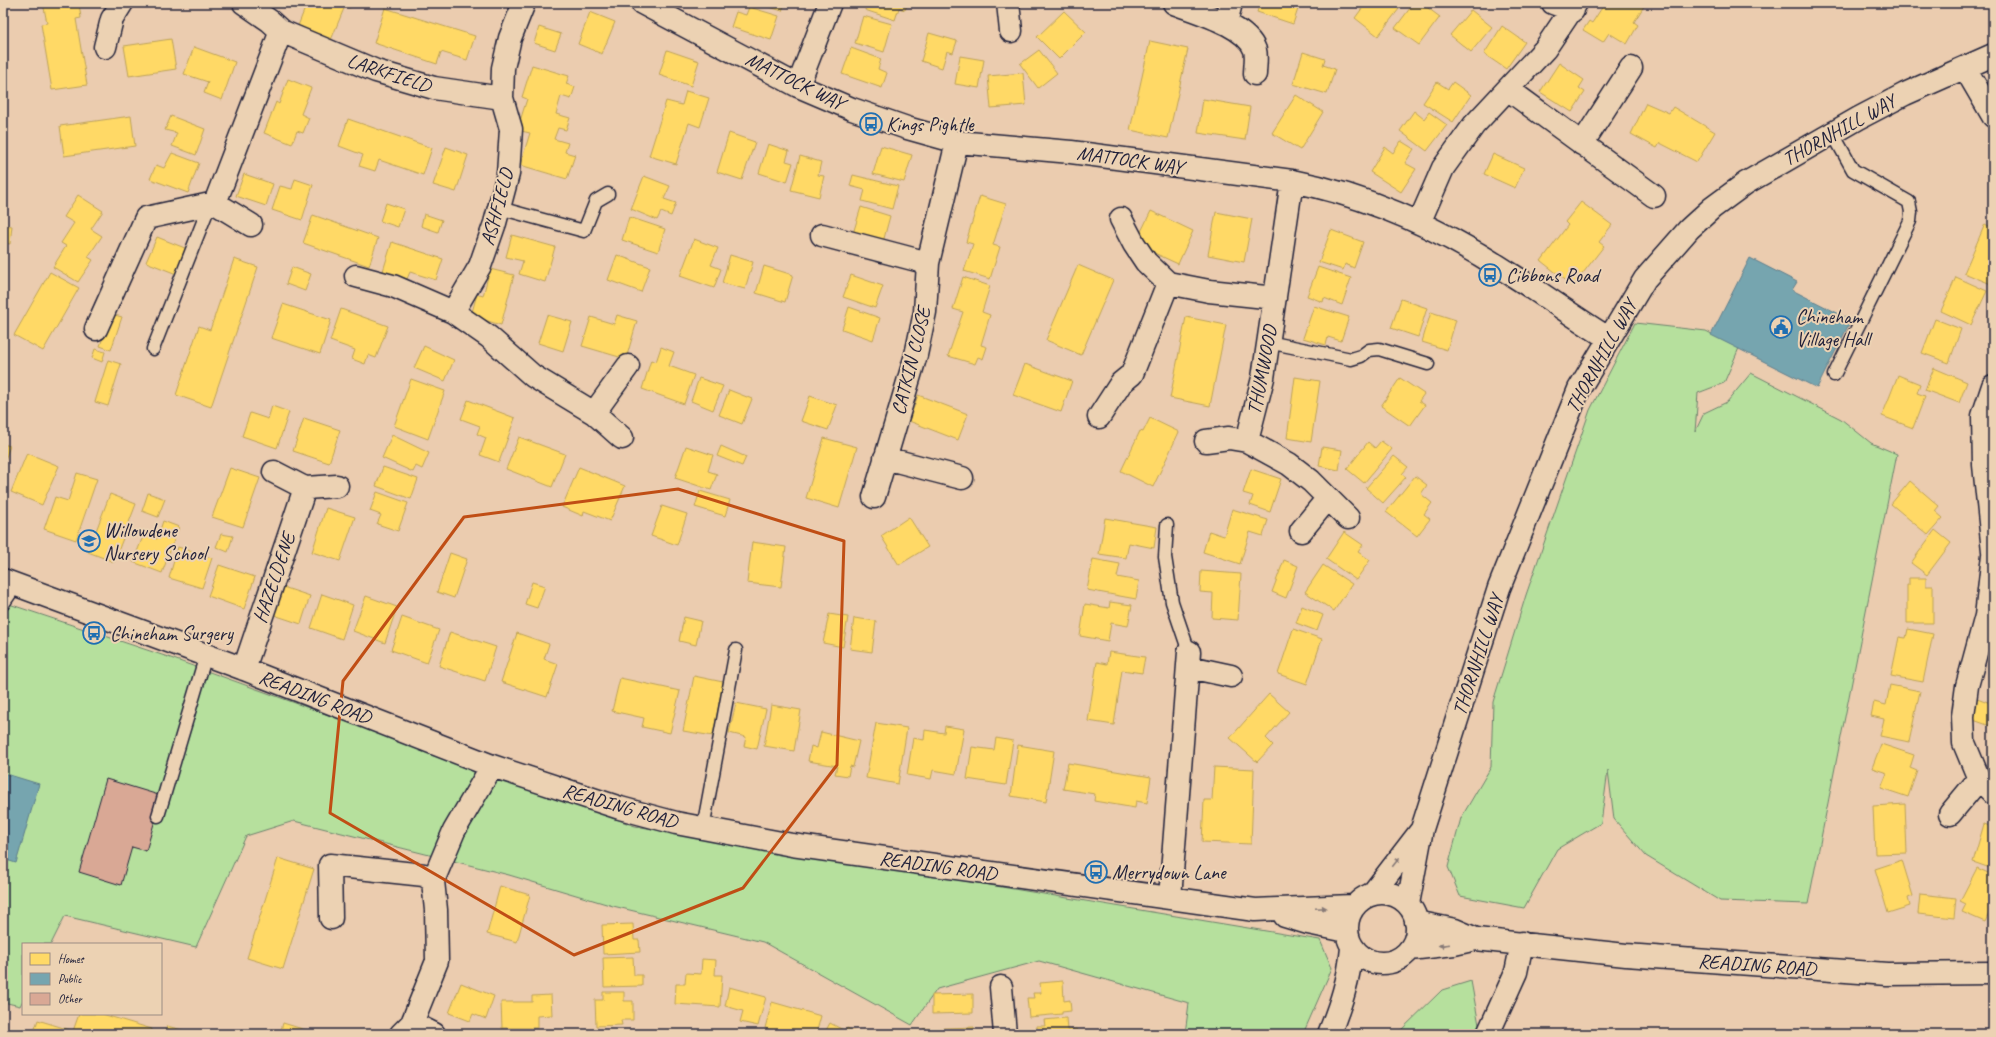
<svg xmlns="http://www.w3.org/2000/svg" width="1996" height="1037" font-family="Caveat,sans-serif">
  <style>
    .green { fill: #b6e09d; stroke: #6c816c }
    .homes { fill: #ffd966; stroke: #bda259 }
    .public { fill: #76a5af; stroke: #5d7e8c }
    .building { fill: #d9a895; stroke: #22223b }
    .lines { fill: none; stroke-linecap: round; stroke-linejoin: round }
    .service-casing { stroke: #22223b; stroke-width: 15 }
    .minor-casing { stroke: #22223b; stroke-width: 25 }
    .service { stroke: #ecd2b3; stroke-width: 12 }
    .minor { stroke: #ecd2b3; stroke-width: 22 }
    .oneway { fill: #877a77 }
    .marked { fill: none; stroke: #c04e15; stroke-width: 3; stroke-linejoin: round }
    .labels { text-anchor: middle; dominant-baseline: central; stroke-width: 4; stroke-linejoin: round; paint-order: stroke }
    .street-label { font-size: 20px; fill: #22223b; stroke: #ecd2b3 }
    .poi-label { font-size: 20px; fill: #22223b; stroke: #ecd2b3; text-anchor: start }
  </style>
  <rect width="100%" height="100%" fill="#ebccaf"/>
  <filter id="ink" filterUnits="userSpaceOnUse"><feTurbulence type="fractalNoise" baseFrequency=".025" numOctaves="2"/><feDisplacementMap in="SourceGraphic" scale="8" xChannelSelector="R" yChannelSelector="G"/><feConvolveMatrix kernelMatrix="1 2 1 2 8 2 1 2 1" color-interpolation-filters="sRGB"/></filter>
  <g filter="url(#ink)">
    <path class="green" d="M1635,323L1706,331L1739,348L1724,383L1698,393L1695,432L1704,413L1727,402L1751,373L1841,419L1871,443L1897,454L1808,904L1720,901L1646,856L1614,819L1608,770L1601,823L1557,849L1524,908L1460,896L1448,867L1461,818L1491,767L1493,702L1526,595L1590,410Z
      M3,602L168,657L635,826L1320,940L1332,968L1303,1034H1185L1189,1003L1039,961L937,989L912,1025L763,942L613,906L509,875L294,821L246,836L196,947L65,916L51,944H23V1000L20,1006L3,1002Z
      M1471,981L1479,1025L1475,1034H1397L1442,990Z"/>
    <path class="homes" d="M43,3H79L81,18L76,19L87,85L52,90L41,24L47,23Z
      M307,3L310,4L352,3L350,8L345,6L331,40L298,26Z
      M757,3H785L782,11Z
      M867,3H908L905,10L899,8L895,20L865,10Z
      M1260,3H1300L1293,24L1257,12Z
      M1366,3H1392L1399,9L1378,36L1355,18Z
      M1414,3H1421L1440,17L1419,45L1395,28Z
      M1605,3H1646L1634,22L1638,25L1627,44L1609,33L1603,42L1583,30L1589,21L1592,23Z
      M1861,3H1874L1866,9Z
      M749,7L779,16L771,40L731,27L736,12L746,15Z
      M385,8L475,36L467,60L441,52L437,64L374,43Z
      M1471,10L1492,27L1471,52L1450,35Z
      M1064,11L1086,32L1059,59L1037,37Z
      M590,12L615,22L602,54L578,44Z
      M863,16L892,24L884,52L855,43Z
      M1502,26L1525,42L1506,69L1484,54Z
      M539,27L561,34L555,50L534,43Z
      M929,33L957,41L953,53L947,51L942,68L921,61Z
      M171,39L176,69L129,76L124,46Z
      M1150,41L1188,49L1168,138L1130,130Z
      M194,47L235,62L222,100L204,93L208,82L184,74Z
      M851,48L881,59L878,69L887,73L882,88L842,74Z
      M667,50L699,61L691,86L659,75Z
      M1039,50L1057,73L1038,88L1020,64Z
      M1303,52L1325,59L1323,65L1335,69L1327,94L1293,84Z
      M960,56L984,60L979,88L955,84Z
      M1559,63L1584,80L1579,88L1585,92L1572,112L1540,92Z
      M532,65L569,76L566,84L575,87L571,99L561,96L556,114L570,118L566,130L558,128L554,139L568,143L565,152L575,155L567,179L520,165L530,133L517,130L527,99L522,97Z
      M1023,73L1026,105L991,108L988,76Z
      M288,79L311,88L301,114L309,118L303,133L297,131L292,144L264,133L276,102L279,104Z
      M1437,82L1448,89L1453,82L1471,95L1453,122L1423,103Z
      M686,91L709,98L700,127L689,123L676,164L649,156L666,101L682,105Z
      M1296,95L1323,112L1300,150L1272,133Z
      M1203,99L1250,107L1245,140L1198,133Z
      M1646,103L1669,113L1673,107L1715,132L1697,162L1660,143L1657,148L1631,134Z
      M1414,111L1424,119L1429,112L1447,125L1427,151L1400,131Z
      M131,116L135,146L64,156L60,126Z
      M171,116L205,129L196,155L172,146L177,133L165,130Z
      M348,119L432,148L423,175L379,160L375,171L359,166L363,155L339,146Z
      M729,133L755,142L742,180L717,172Z
      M1401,141L1414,149L1405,163L1416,169L1401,192L1370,172L1385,147L1393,153Z
      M768,144L789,151L786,161L793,163L787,182L759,173Z
      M881,146L912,155L904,182L873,174Z
      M446,147L468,155L456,192L433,185Z
      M172,153L199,163L188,193L150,179L156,165L164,168Z
      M1493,154L1524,168L1515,188L1484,174Z
      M800,156L821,162L818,175L824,176L819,197L791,190Z
      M244,174L273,184L266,206L236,196Z
      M853,175L898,186L892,209L862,201L865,190L850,186Z
      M644,176L670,186L664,199L676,203L671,216L661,212L657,220L631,209Z
      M295,179L313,185L302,220L272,210L280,186L292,189Z
      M78,195L103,211L91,229L102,236L88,257L93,260L78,282L53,267L66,246L61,243L74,223L64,217Z
      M980,196L1006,204L993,245L1000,247L990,279L964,271L973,244L966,242Z
      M1581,202L1612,225L1599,242L1604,246L1573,286L1541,261L1568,225L1565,222Z
      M386,203L404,209L398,227L380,221Z
      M861,207L890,216L882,246L852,237Z
      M1151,211L1193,231L1178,264L1135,244Z
      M1216,212L1252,219L1244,262L1208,255Z
      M424,214L442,220L438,232L421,226Z
      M313,215L378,238L369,266L303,243Z
      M629,217L665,229L658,252L622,240Z
      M1985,224L1993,228V279L1991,284L1964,273Z
      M3,225L12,226L10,244L3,243Z
      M1331,230L1363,242L1354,268L1345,264L1343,270L1319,262Z
      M512,235L555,247L545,282L519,274L523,261L506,257Z
      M157,237L190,250L179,275L146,262Z
      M694,239L718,248L711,265L721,269L714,288L680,276Z
      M392,242L443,259L436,280L410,272L407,279L383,271Z
      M617,255L650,267L641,292L608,280Z
      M730,255L753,262L745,289L722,283Z
      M234,259L258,267L211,407L176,395L199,326L210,330Z
      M1078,265L1113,280L1081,355L1046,340Z
      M764,266L793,275L785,302L756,293Z
      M292,267L311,274L305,291L286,284Z
      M1318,267L1351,278L1342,305L1324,298L1323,302L1307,296Z
      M490,269L514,275L501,325L471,316L477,294L483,296Z
      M50,272L79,288L43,351L14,335Z
      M851,275L883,286L875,308L843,297Z
      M963,277L990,286L982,312L990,315L981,345L987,347L983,359L978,357L975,364L948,356L963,312L953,309Z
      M1956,277L1987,291L1971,325L1941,311Z
      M1401,299L1427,308L1418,337L1391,328Z
      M283,304L331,320L320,354L271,338Z
      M1314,306L1349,317L1341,341L1328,337L1326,345L1303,338Z
      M849,307L880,318L873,340L842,329Z
      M341,309L388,326L376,358L368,355L365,364L352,359L355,350L330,341Z
      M1431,312L1456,320L1447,350L1422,342Z
      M111,314L122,317L111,350L100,346Z
      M547,315L572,322L563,351L538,343Z
      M617,315L637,321L626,359L582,346L591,317L614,324Z
      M1186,317L1226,325L1210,406L1170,398Z
      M1935,319L1961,329L1949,363L1922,353Z
      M424,346L454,360L445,381L414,368Z
      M661,347L674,352L669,366L694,375L684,404L642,389L651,360L656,362Z
      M95,349L105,352L102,362L92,358Z
      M108,360L121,364L108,406L95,402Z
      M1025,364L1072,381L1061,412L1013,395Z
      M1934,368L1967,382L1959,403L1925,390Z
      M1898,375L1920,384L1917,393L1925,396L1913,428L1882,416Z
      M1295,377L1320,381L1311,442L1287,438Z
      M699,378L723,386L713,410L691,401Z
      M1400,378L1424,394L1419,401L1425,405L1410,426L1381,406Z
      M411,379L445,391L428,439L394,426Z
      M729,390L752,399L742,424L719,415Z
      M918,395L968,414L958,440L909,421Z
      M810,396L837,405L828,430L801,421Z
      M468,400L515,418L499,462L480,455L486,438L477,434L480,426L461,419Z
      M272,406L289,412L277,448L242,436L250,413L268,419Z
      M304,418L340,430L329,463L293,451Z
      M1150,418L1179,432L1153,487L1121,471L1140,431L1143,432Z
      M392,435L429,453L422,469L416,466L413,472L382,458Z
      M519,437L565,454L552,487L506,469Z
      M824,438L857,447L839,508L806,498Z
      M1381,441L1392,449L1364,483L1347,469L1368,442L1375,448Z
      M3,444L10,446L3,465Z
      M686,446L713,455L708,471L717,474L711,490L675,478Z
      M721,446L746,457L742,466L717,456Z
      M1322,447L1342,450L1339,470L1319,466Z
      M27,453L59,466L42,505L11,492Z
      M1394,456L1408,467L1402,474L1406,477L1383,503L1366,488Z
      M383,467L418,479L411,499L376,486Z
      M579,467L625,486L610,521L584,511L583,516L562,507Z
      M230,468L260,478L243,527L212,517Z
      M1251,469L1281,479L1270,512L1250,505L1253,496L1243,493Z
      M77,473L97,479L76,540L44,529L55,497L68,501Z
      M1415,476L1427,485L1421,494L1432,503L1424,514L1430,519L1417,536L1386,512Z
      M1910,481L1939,506L1935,511L1943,518L1928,535L1891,504Z
      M700,491L730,500L725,516L695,507Z
      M377,492L408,503L398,531L377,524L381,515L370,511Z
      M148,493L165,499L158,517L142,511Z
      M110,494L136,504L114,562L88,552Z
      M662,506L687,514L677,545L651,536Z
      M326,508L355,517L340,561L312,552Z
      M1232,509L1268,520L1263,536L1250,532L1240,564L1203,552L1209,531L1224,536Z
      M909,517L928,547L899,565L881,536Z
      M1105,518L1157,527L1154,548L1129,543L1126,558L1099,554Z
      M163,521L179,527L162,573L133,562L144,534L157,539Z
      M1935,530L1951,543L1927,575L1911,563Z
      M1344,532L1363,545L1358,552L1370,560L1356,580L1326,559Z
      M221,534L233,536L228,552L216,547Z
      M752,542L786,547L781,587L747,583Z
      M178,547L212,558L202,588L169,578Z
      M450,553L467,559L454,598L437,592Z
      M1093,559L1120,564L1117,577L1139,581L1136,599L1087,590Z
      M1284,560L1298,566L1286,598L1272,592Z
      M219,565L255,577L244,609L208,596Z
      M1323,565L1352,584L1334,611L1305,592Z
      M1201,571L1241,574L1238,620L1212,618L1213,593L1200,592Z
      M1909,578H1926V586H1933V623H1907V585H1909Z
      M532,582L545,586L537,608L525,604Z
      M280,586L310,596L301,624L271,614Z
      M322,594L353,605L342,639L311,628Z
      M366,596L397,607L385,643L353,631Z
      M1110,602L1132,605L1128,626L1111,623L1108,641L1080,636L1085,604L1109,608Z
      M1302,606L1323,615L1317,631L1296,623Z
      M829,614L848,617L843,647L823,643Z
      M402,617L439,630L427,663L391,650Z
      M684,617L701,621L696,645L679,641Z
      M854,618L876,621L872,652L850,649Z
      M1293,629L1322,639L1307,684L1278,674Z
      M1908,629L1933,634L1923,682L1891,676L1899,637L1906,638Z
      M450,632L496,647L485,681L439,666Z
      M517,633L549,644L544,659L558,664L547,697L501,682Z
      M1109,652L1145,657L1142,673L1122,670L1114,725L1088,721L1097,662L1107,664Z
      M694,676L723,682L713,736L683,731Z
      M620,678L680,691L670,733L642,727L644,718L612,711Z
      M1890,685L1920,691L1909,742L1880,736L1884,719L1871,716L1874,702L1886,705Z
      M1269,694L1289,712L1266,738L1273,745L1257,762L1230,738Z
      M1972,696L1993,704V727L1965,717Z
      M736,703L766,709L757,749L744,746L746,737L729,733Z
      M771,705L801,710L794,751L764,746Z
      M876,723L907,728L898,784L866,778Z
      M945,726L964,729L956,774L933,770L931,779L907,775L913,738L924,740L925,730L944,733Z
      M821,732L859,741L853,767L850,766L848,776L835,774L837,766L808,761L811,746L817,748Z
      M996,738L1013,741L1006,785L967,779L972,747L994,750Z
      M1881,744L1914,755L1910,768L1917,771L1908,797L1881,788L1887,773L1872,768Z
      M1018,745L1054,751L1046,802L1011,796Z
      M1993,754V771L1989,770Z
      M1068,763L1151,777L1147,803L1136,801L1135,808L1094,801L1095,794L1063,789Z
      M1214,767L1254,769L1251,844L1202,842L1204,800H1212Z
      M1905,804L1907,853L1875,854L1873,806Z
      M1984,824L1993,827V869L1973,862Z
      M278,858L314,869L283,969L247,958Z
      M1902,860L1913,896L1908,898L1910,906L1888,913L1875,869Z
      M1977,868L1993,875V904L1985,922L1962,912L1966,904L1960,901Z
      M500,886L530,895L517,942L487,934Z
      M1920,894L1956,898L1954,918L1918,914Z
      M633,924L634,940H639L640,952L603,954L602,925Z
      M633,957L634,975H642V986L604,987L603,958Z
      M702,959L716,960L715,975H722L720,1007L675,1004L676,984H685L686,973L701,974Z
      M1063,981L1064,1001L1070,1000L1071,1011L1062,1012V1014L1029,1017L1027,998H1034L1033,993H1041L1040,983Z
      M461,983L494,996L486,1019L473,1014L470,1021L449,1013Z
      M729,987L766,997L758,1026L740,1022L743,1011L725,1006Z
      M603,992H624V1001H633V1020H621L622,1025L596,1026L595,1000H603Z
      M973,994V1013L932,1014V995Z
      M551,995L552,1015L537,1016V1028H502L501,1002H532V996Z
      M772,1002L821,1016L816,1034H785L765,1028Z
      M79,1014H102L152,1029L151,1034H72Z
      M1066,1018L1067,1030L1077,1029V1034H1032L1037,1033V1026H1045L1044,1020Z
      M38,1020L70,1030L69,1034H33Z
      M283,1023L319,1034H280Z
      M830,1023L845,1031L847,1028L858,1034H824Z
      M167,1026L197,1034H165Z
      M974,1027V1034H923V1029Z"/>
    <path class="public" d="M1750,258L1797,282L1792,290L1851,320L1817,388L1711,335Z
      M3,773L39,784L16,863L3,859Z"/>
    <path class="building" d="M106,779L162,796L146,851L132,847L121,885L79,872Z"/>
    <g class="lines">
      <g class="service-casing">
        <path id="service" d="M1832,132L1853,170L1909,202L1911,212L1910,221L1834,375
          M499,208L584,231L596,201L608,194
          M1268,342L1351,359L1361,356L1369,350L1379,349L1428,364
          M153,349L210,204
          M1167,525L1165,557L1172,602L1189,652
          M3,604L16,585
          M158,816L206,655
          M703,828L736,650"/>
      </g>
      <g class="minor-casing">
        <path id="minor" d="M244,3L270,21L281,31L376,71L434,88L502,98
          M642,3L798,86L852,109L907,128L957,142L1071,152L1292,181C1369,196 1443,230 1509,273C1543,294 1575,318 1608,338
          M1008,3L1011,31
          M1174,3C1197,12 1246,25 1255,50C1257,57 1255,67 1255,74
          M1553,3L1573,10
          M1226,23L1231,3
          M105,47L112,19L122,3
          M1965,68L1993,116
          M798,86L830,3
          M1509,90L1654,196
          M1582,144L1631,68
          M215,203L281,31
          M1121,219L1134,244L1146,262L1168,283L1209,291L1275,298
          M1419,223L1443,168L1474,125L1545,49L1576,3
          M822,235L928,263
          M356,276L393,286L453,312L489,337L533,376L594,413L622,438
          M453,312L480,266L495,223L508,174L511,129L502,98L503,68L510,38L524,3
          M96,329L146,218L215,203L251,225
          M1993,386L1983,416L1984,465L1993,551
          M594,413L628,366
          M1099,417L1121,383L1132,374L1168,283
          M1206,441L1229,438L1247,441L1289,464L1311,481L1348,518
          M1247,441L1263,378L1292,181
          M885,458L962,478
          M274,472L305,488L337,486
          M874,497L916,355L925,312L928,263L957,142
          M1301,531L1328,498
          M1993,555L1986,616L1967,686L1963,716L1964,743L1979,779L1993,793
          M3,580L244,669L492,766L620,808L676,823L792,845L1255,910L1353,906
          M1189,667L1231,676
          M244,669L305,488
          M1950,814L1979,779
          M1347 928a35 35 0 1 1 70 0a35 35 0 1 1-70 0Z
          M1373,893L1420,832
          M1170,898L1189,652
          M1408,904L1422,829L1499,588L1579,389L1645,279L1689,229L1712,208L1746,183L1859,118L1905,94L1993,55
          M1285,916L1308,923L1347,931
          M331,918L330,865L424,875L433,881
          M1416,922L1455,930L1476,939L1626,955L1887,974L1993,973
          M1410,949L1454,944L1476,939
          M1001,987L1005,1034
          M412,1023L434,1034
          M401,1034L412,1023L437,961L436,910L433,881L454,831L492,766
          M1329,1034C1341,1004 1349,980 1352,948
          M1488,1034L1516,972L1522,943"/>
      </g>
      <use href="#service" class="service"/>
      <use href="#minor" class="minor"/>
    </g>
    <defs><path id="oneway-solid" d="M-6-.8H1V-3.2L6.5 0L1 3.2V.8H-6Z"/></defs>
    <g class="oneway">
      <use href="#oneway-solid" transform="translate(1396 862) rotate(-52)"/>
      <use href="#oneway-solid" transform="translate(1321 908) rotate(-3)"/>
      <use href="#oneway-solid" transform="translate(1444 945) rotate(173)"/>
    </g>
  </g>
  <path class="marked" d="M678,489L844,541L837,765L743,888L574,955L330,813L343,681L464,517Z"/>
  <defs>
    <g id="bus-ring" transform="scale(1.15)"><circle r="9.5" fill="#ecd2b3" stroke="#1f6fb2" stroke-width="1.5"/><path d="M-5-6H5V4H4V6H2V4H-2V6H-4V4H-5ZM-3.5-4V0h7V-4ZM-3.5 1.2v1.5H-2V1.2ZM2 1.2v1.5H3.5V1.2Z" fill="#1f6fb2"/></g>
    <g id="civic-ring" transform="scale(1.15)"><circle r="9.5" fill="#ecd2b3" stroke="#1f6fb2" stroke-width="1.5"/><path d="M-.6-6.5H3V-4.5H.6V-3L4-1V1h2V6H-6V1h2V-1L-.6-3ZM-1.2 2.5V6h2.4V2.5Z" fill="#1f6fb2"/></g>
    <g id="school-ring" transform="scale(1.15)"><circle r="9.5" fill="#ecd2b3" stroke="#1f6fb2" stroke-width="1.5"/><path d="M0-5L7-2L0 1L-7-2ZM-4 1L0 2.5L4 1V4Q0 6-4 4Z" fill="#1f6fb2"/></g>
  </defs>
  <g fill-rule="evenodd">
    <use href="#bus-ring" x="871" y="124"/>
    <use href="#bus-ring" x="1490" y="275"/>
    <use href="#civic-ring" x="1781" y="327"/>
    <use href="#school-ring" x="89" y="541"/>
    <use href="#bus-ring" x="94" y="633"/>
    <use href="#bus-ring" x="1096" y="872"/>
  </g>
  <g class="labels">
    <g class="street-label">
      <text transform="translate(389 73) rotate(18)">LARKFIELD</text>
      <text transform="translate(795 81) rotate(26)">MATTOCK WAY</text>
      <text transform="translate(1839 130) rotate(-29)">THORNHILL WAY</text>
      <text transform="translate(1130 160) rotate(8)">MATTOCK WAY</text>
      <text transform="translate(497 207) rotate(-75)">ASHFIELD</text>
      <text transform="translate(1601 356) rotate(-61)">THORNHILL WAY</text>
      <text transform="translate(911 361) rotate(-76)">CATKIN CLOSE</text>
      <text transform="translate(1262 370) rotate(-79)">THUMWOOD</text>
      <text transform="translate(274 578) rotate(-71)">HAZELDENE</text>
      <text transform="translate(1478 655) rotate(-72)">THORNHILL WAY</text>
      <text transform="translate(315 697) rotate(21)">READING ROAD</text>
      <text transform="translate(620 806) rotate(16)">READING ROAD</text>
      <text transform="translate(938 866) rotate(8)">READING ROAD</text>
      <text transform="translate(1757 965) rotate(4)">READING ROAD</text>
    </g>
    <g class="poi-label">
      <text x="886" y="124">Kings Pightle</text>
      <text x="1506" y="275">Cibbons Road</text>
      <text x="1796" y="316">Chineham<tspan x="1796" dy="23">Village Hall</tspan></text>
      <text x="104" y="530">Willowdene<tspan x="104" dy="23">Nursery School</tspan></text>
      <text x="110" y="633">Chineham Surgery</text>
      <text x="1112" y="872">Merrydown Lane</text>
    </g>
  </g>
  <rect width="1996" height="1037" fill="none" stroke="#ecd2b3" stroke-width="16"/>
  <rect x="8" y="8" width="1980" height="1021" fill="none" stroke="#22223b" stroke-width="1.5" filter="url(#ink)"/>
  <rect x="22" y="943" width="140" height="72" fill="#ecd2b3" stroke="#9b8c83"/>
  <rect x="30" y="953" width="20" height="12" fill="#ffd966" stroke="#9b8c83"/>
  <text x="58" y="963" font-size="12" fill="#22223b">Homes</text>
  <rect x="30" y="973" width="20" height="12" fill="#76a5af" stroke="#9b8c83"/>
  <text x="58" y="983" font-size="12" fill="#22223b">Public</text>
  <rect x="30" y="993" width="20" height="12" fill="#d9a895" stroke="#9b8c83"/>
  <text x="58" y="1003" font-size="12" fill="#22223b">Other</text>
</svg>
